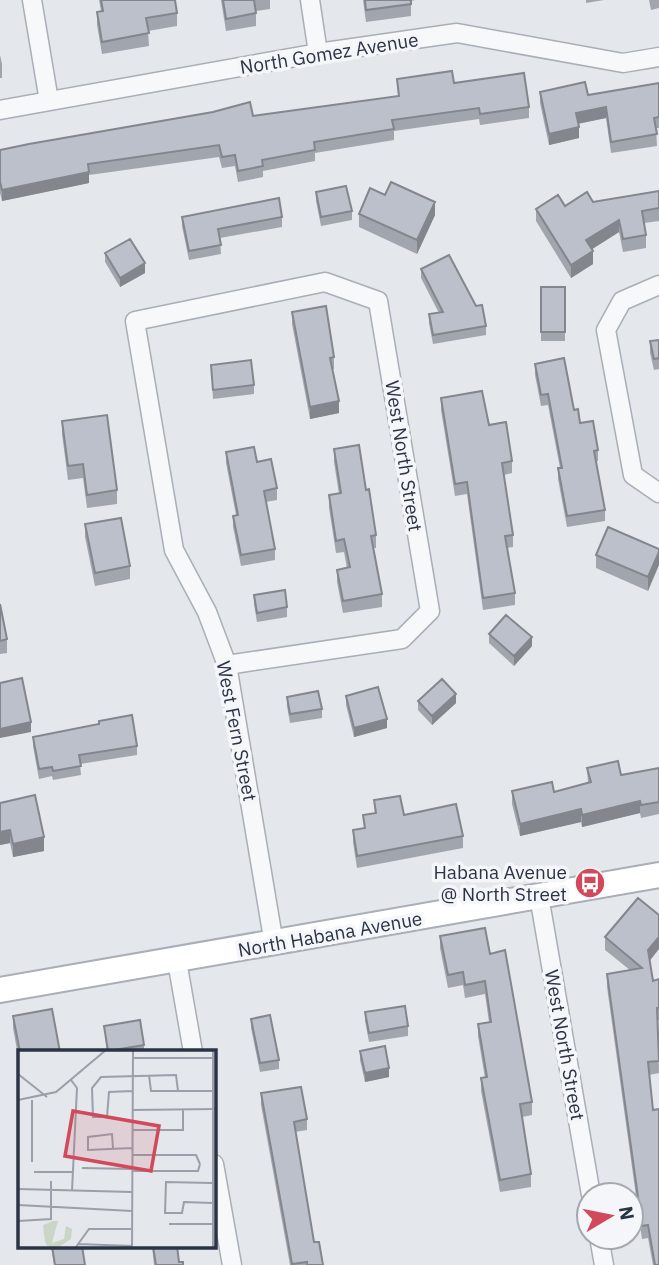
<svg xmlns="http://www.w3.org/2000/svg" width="659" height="1265" font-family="'IBM Plex Sans',sans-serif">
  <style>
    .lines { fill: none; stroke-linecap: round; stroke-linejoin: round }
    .street-casing { stroke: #a9aeb7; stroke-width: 21 }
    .secondary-casing { stroke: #a9aeb7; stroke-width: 28 }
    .street { stroke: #f7f8fa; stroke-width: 18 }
    .secondary { stroke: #fff; stroke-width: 24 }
    .wall { fill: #a1a5ae }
    .shaded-wall { fill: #83868d }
    .building { fill: #bbc0ca; stroke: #83868d; stroke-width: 2 }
    .labels { text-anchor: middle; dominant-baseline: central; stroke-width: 7; stroke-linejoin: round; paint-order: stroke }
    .street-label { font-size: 19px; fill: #2b3445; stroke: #f4f6f9 }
    .poi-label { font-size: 19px; fill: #2b3445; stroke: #f4f6f9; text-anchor: end }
    .inset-road { fill: none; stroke: #9a9fa9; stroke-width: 2 }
    .view { fill: #d1495b; fill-opacity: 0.15; stroke: #d1495b; stroke-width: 3.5 }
    .inset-edge { fill: none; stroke: #2b3445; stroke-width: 3.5 }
  </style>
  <rect width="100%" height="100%" fill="#e4e7ec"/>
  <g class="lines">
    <g class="street-casing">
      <path id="street" d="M32,0L49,101
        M310,0L318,53
        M0,110L318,53L457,33L623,63L659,57
        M659,285L622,301L606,330L633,475L659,493
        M227,665L402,639L430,611L378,301L325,282L135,321L174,550L207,612L227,665L274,944
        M539,896L591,1195
        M177,961L193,1052
        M214,1164L232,1265
        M599,1237L604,1265"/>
    </g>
    <g class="secondary-casing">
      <path id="secondary" d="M0,990L659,875"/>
    </g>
    <use href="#street" class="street"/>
    <use href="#secondary" class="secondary"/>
  </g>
  <path class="wall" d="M99,0H175L177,13V26L148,31L149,46L102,54L97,25V12L101,11Z
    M221,0H270V9L256,11V26L226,31Z
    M363,0H415L411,1V16L366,22Z
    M586,0H604L586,3Z
    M649,0H659V8L651,10Z
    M0,55L2,64V78H0Z
    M397,79L454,83L529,107V118L480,125L479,119L394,131V140L315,153V161L263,171V177L238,182L235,166L222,168L219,157L89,175V183L2,201L0,193V150L398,97Z
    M659,83V128H656L657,146L611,153L606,118L578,124L579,138L549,145L540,103V92L588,95Z
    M659,191V221L644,223L646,235V248L623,252L619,232L592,249L593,264L571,278L536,221V209L565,206L593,202Z
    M316,192L352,211V220L321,226L316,201Z
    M359,214L435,215L417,254L359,227Z
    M182,217H282V227L220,238L221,254L189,260L182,226Z
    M105,253L145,273L120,287L105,262Z
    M421,269L486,326V335L433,344L429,323V314L439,313L421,278Z
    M541,287H565V341H541Z
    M292,312L334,357V369H332L339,413L310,419L292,324Z
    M659,322V369L654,370L650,353V341L659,340Z
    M535,364L574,410L580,423L598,450V461H596L605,510V521L567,527L558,479V468H560L548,405L541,406L535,375Z
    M211,365L254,385V394L213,399Z
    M441,398L489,425L512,461V473L504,475L513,535V547L507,548L515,593V605L483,610L467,494L455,496L441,410Z
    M62,421L117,490V504L87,508L83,478L68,480L62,434Z
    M334,449L366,490L376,535V548H373L382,594V607L343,613L337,582V570L347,568L344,552L336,553L329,508V495L339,494L334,462Z
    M226,452L257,462L277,488V500L266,502L275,549V560L241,566L233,527V516L236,515L226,463Z
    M85,524L130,566V579L95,586L85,537Z
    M659,549L648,591L596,568V555Z
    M254,595L287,607V617L257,622L254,604Z
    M0,604L7,639V653L0,654Z
    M489,634L532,646L514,666L489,643Z
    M346,696L387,728L354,737L346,705Z
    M287,697L322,709V718L290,723L287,706Z
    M418,701L456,703L432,725L418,710Z
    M33,737L137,746V755L80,764L81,775L53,780L52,776L39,779L33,746Z
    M587,768L621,775L659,768V814L641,818L640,813L582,827L581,822L520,836L512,804V791L554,792L588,783Z
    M374,800L404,815L463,836V848L357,868L353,842V830L364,828L363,815L375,813Z
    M0,803L44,851L13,857L10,843L0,845Z
    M440,936L490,954L532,1102V1115L522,1117L531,1174V1187L500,1192L481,1091V1078H485L478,1036V1024L489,1022L485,994L465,998L463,985L448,988L440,948Z
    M605,937L649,961L653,981L659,979V1020L658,1021L659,1073L649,1075L659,1265H653L648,1238L642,1239L607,987V974L630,970L605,950Z
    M365,1012L408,1026V1036L369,1042L365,1021Z
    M13,1016L60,1052H19V1061L13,1028Z
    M251,1019L279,1060V1069L260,1072L251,1028Z
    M104,1026L144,1045V1052H107Z
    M360,1051L389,1077L365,1082L360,1060Z
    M261,1093L307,1119V1130L295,1132L314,1242L323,1265H290L261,1105Z
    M51,1246H82L85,1265H54Z
    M152,1246H177L179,1262L183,1265H154Z"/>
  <path class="shaded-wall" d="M606,107V118L576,124V113Z
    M579,127V138L549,145V134Z
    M89,172V183L2,201V190Z
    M435,202V215L417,254V240Z
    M619,220V232L586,253V240Z
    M593,251V264L571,278V265Z
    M145,263V273L120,287V278Z
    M339,401V413L310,419V407Z
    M659,552V565L648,591V577Z
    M532,637V646L514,666V656Z
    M456,694V703L432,725V716Z
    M387,719V728L354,737V728Z
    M31,722V732L0,738V729Z
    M640,801V813L582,827V815Z
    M581,809V822L520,836V824Z
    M10,830V843L0,845V832Z
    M44,837V851L13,857V844Z
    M659,937V949L648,963V950Z
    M389,1068V1077L365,1082V1073Z"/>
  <path class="building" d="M101,0H175L177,13L146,18L149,33L102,42L97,12L103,11Z
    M223,0H254L256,13L226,19Z
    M365,0H411V4L366,10Z
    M452,71L454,83L524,73L529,107L480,114L479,108L392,120L394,129L314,142L315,150L262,160L263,166L238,171L235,155L222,157L219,145L88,164L89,172L2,190L0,182V150L29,144L213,112L250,102L253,116L399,96L397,79Z
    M585,82L588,95L659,83V117L654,118L657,134L611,142L606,107L576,113L579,127L549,134L540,92Z
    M391,182L435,202L417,240L359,214L370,188L385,195Z
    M346,186L352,211L321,217L316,192Z
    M659,191V208L642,211L646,235L623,239L619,220L586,240L593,251L571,265L536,209L558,195L565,206L587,192L593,202Z
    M279,198L282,217L218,229L221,245L189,251L182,217Z
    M130,239L145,263L120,278L105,253Z
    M449,255L476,306L482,305L486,326L433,335L429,314L443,312L421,269Z
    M541,287H565V332H541Z
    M326,306L334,357L330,358L339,401L310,407L292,312Z
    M659,340V358L654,359L650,341Z
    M564,358L574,410L578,409L580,423L593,421L598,450L594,451L605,510L567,516L558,468H562L548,394L541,395L535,364Z
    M251,360L254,385L213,390L211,365Z
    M482,391L489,425L506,422L512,461L502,463L513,535L505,536L515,593L483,598L467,482L455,484L441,398Z
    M107,415L117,490L87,495L83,464L68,466L62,421Z
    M359,445L366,490L369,489L376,535L371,536L382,594L343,601L337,570L350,567L344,539L336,541L329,495L341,493L334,449Z
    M254,447L257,462L271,459L277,488L264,491L275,549L241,555L233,516L238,515L226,452Z
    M121,518L130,566L95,573L85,524Z
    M608,527L659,549V552L648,577L596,555Z
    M285,590L287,607L257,613L254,595Z
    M0,604L7,639L0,641Z
    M506,615L532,637L514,656L489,634Z
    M22,678L31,722L0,729V683Z
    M442,679L456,694L432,716L418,701Z
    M378,687L387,719L354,728L346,696Z
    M318,691L322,709L290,714L287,697Z
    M132,715L137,746L79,755L81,766L53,771L52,767L39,769L33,737L99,724V721Z
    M618,761L621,775L659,768V802L641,805L640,801L582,815L581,809L520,824L512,791L552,782L554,792L591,782L587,768Z
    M35,795L44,837L13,844L10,830L0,832V803Z
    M400,796L404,815L456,804L463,836L357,856L353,830L365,828L363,815L376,813L374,800Z
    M638,898L659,915V937L648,950L653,981L659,979V1008H657L659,1061L648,1062L653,1110L659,1109V1265H655L648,1225L642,1226L607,974L642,968L605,937Z
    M485,928L490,954L505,950L532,1102L520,1104L531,1174L500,1180L481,1078L487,1077L478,1024L491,1022L485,981L465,985L463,972L448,975L440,936Z
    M405,1006L408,1026L369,1033L365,1012Z
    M52,1009L60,1052H20L13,1016Z
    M270,1015L279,1060L260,1063L251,1019Z
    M140,1020L144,1045L108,1051L104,1026Z
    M385,1046L389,1068L365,1073L360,1051Z
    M301,1087L307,1119L294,1122L314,1242H319L323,1265H307V1262L292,1264L261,1093Z
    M52,1246H82L85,1265H55Z
    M153,1246H177L179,1262H183V1265H156Z"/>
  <defs>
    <g id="bus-disc" transform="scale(1.575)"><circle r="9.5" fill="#d1495b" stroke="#f4f6f9"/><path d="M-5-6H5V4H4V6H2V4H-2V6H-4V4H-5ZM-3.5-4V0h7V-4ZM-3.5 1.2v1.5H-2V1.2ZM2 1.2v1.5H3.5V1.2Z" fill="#fff"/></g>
  </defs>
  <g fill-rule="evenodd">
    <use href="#bus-disc" x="590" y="883"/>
  </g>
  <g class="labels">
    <g class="street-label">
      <text transform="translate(329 53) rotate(-9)">North Gomez Avenue</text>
      <text transform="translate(404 456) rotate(81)">West North Street</text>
      <text transform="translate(237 731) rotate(79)">West Fern Street</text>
      <text transform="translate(330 934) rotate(-10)">North Habana Avenue</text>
      <text transform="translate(565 1045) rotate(80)">West North Street</text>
    </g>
    <g class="poi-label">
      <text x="567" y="872">Habana Avenue<tspan x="567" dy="22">@ North Street</tspan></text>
    </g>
  </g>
  <g transform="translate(18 1050)">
    <rect width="198" height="198" fill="#e4e7ec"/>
    <path d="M35,171H40L34,193L46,189L48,176L54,179L53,189L41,197H30L27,192L25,175Z" fill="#c9d6c5"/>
    <path class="inset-road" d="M115,8H195M0,24L29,47M131,25L133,41H194M53,30L59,38L54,141M114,41L91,42L89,67H75L74,38L83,27L158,25L160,41M0,50L38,42L88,0M114,60L198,59M114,80H165V60M95,98L94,84L70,87V100L114,98M114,105H178L182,114M14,112V50M64,118L114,119M114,121H180L182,114M16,122H54M194,133L148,132L147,163H164L166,152L194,153M0,139L114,142M0,155L114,161M0,171L33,169V131M151,174H194M60,194L114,196M58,197L71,179H113M114,197L115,0M195,197V0"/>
    <path class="view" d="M55,61L141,76L133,121L47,106Z"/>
    <rect width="198" height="198" class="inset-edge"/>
  </g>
  <g transform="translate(610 1216) rotate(80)"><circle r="33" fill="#f4f6f9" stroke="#a4a8b1" stroke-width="2"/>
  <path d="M0-5L12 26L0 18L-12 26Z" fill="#d1495b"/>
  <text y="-10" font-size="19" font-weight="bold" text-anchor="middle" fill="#2b3445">N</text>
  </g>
</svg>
